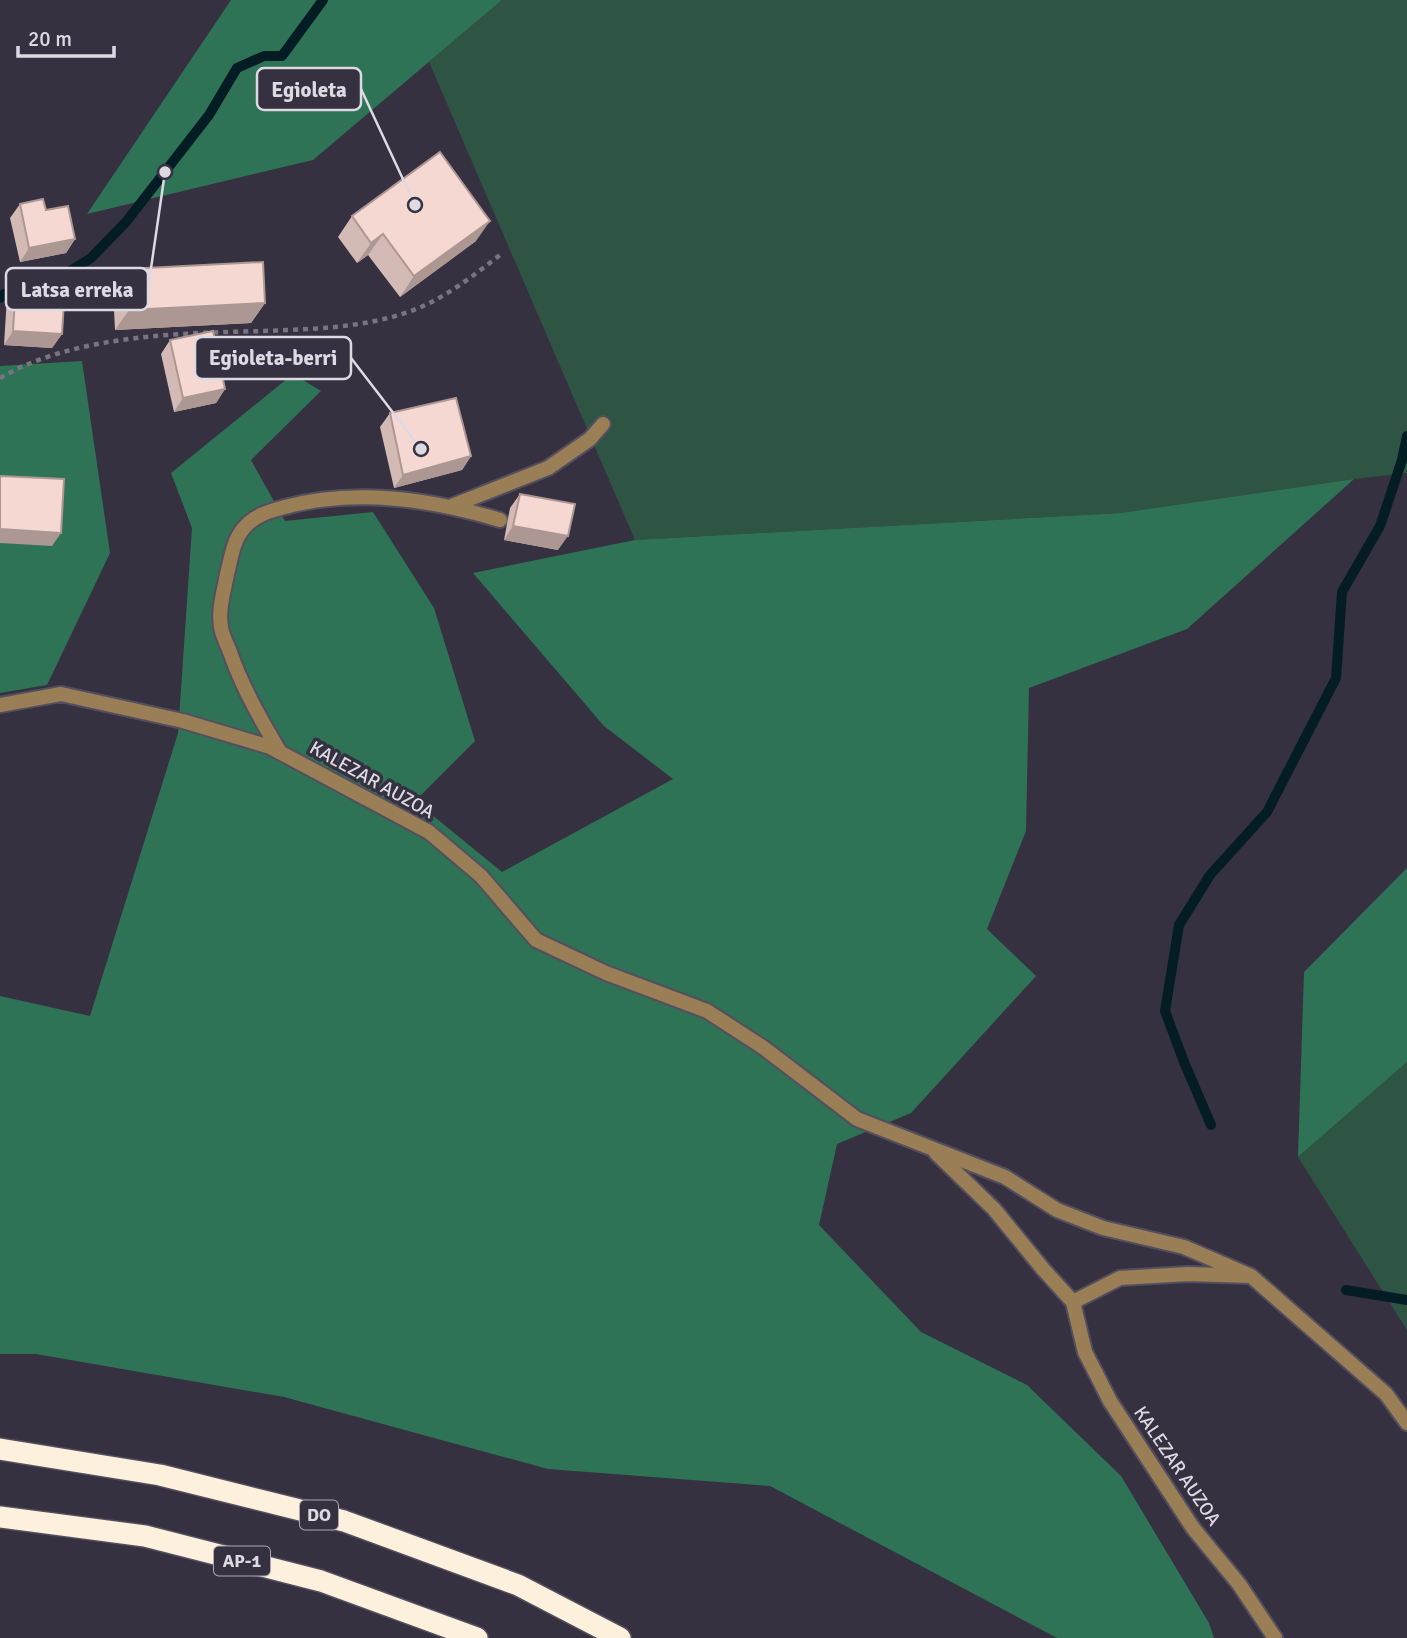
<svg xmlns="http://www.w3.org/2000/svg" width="1407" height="1638" font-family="Signika,sans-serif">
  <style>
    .green { fill: #2e5443 }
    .forest { fill: #2e7356 }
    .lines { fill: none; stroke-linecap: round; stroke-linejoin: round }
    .stream { stroke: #041d24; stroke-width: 10 }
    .service-casing { stroke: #544f5e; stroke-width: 18 }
    .minor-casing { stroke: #544f5e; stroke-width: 18 }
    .motorway-casing { stroke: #544f5e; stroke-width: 24 }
    .path { stroke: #787481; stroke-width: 4.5; stroke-dasharray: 5 5; stroke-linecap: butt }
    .service { stroke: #9a7f56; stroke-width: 14 }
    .minor { stroke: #9a7f56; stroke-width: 14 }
    .motorway { stroke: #fdf0dd; stroke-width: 21 }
    .wall { fill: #d3bab5 }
    .shaded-wall { fill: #ac9793 }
    .building { fill: #f5d8d2; stroke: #ac9793; stroke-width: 2 }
    .labels { text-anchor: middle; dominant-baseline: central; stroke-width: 7; stroke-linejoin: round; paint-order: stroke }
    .shield { fill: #363140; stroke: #aba7b3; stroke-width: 2 }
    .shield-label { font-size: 18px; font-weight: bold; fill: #dddae4 }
    .street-label { font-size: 19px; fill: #dddae4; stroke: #363140 }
    .leader { fill: none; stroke: #dddae4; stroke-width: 2.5 }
    .callout-dot { fill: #dddae4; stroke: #363140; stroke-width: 2.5 }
    .callout { fill: #363140; stroke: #dddae4; stroke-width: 2.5 }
    .callout-label { font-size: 21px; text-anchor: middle; font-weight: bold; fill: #dddae4 }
  </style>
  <rect width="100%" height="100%" fill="#363140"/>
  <path class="green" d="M502,0H1407V473L1354,479L1120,513L635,540L429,62Z
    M1407,1062V1330L1298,1157Z"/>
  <path class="forest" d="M231,0H502L313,160L87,214Z
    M82,361L110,553L47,685L0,693V366Z
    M293,374L321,391L251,460L285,521L373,512L434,608L475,741L415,801L502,872L673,779L604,726L473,573L635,540L1120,513L1354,479L1187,629L1029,688L1026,831L987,929L1036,976L911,1113L837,1144L819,1225L921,1332L1027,1385L1121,1476L1209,1623L1214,1638H1057L770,1486L548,1469L284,1397L36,1354H0V996L90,1016L178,733L192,528L171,473Z
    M1407,868V1062L1298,1157L1304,972Z"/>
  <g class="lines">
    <path class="stream" d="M33,288L59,278L91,258L126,222L209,115L237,68L264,56H282L323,0
      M0,298L4,294L19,291
      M1211,1125L1184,1062L1165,1011L1179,925L1210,875L1267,812L1336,678L1342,592L1380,526L1402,460L1407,436
      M1346,1290L1407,1300"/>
    <g class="service-casing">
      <path id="service" d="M449,507L548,468L590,439L603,424
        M280,752C261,720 242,687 230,652C227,644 222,635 221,627C218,608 224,592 227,574C231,559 233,541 243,529C253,516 269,511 285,507C355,488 431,499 500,520"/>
    </g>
    <g class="minor-casing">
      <path id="minor" d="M0,705L61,694L183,721L270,747L429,832L481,876L536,940L606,973L707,1011L764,1048L857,1119L1005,1177L1057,1210L1103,1228L1184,1247L1251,1276
        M936,1153L994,1209L1043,1269L1073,1302
        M1275,1638L1239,1584L1193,1528L1110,1401L1085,1352L1073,1302L1120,1278L1188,1274L1251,1276L1386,1394L1407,1423"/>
    </g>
    <g class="motorway-casing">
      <path id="motorway" d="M0,1449L160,1475L344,1521L518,1585L620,1638
        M0,1517L145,1536L321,1581L477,1638"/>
    </g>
    <path class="path" d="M0,378C74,335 179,333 264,331C313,329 364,328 411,311C444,299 473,276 500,255"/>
    <use href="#service" class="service"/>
    <use href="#minor" class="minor"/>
    <use href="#motorway" class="motorway"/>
  </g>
  <path class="wall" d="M20,204L46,210L75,239L66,253L20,262L10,218Z
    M352,216L476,241L400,297L368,255L357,263L338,237Z
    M127,269L265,303L251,323L115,330L113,289Z
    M16,282L62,334L52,348L4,345L7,296Z
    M170,340L225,389L216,403L174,412L161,354Z
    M390,413L471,456L462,470L394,488L380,427Z
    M520,494L558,550L504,540L510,508Z"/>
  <path class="shaded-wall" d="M490,221L476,241L400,297L414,276Z
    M383,234L368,255L357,263L371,243Z
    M75,239L66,253L20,262L29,248Z
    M265,303L251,323L115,330L129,310Z
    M13,331L62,334L52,348L4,345Z
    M225,389L216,403L174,412L183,398Z
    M471,456L462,470L394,488L403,475Z
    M513,526L568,536L558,550L504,540Z
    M0,529L61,533L52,546L0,543Z"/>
  <path class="building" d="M440,152L490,221L414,276L383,234L371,243L352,216Z
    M43,199L46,210L68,206L75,239L29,248L20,204Z
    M263,262L265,303L129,310L127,269Z
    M16,282L65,285L62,334L13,331Z
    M213,331L225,389L183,398L170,340Z
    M456,398L471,456L403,475L390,413Z
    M0,476L64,479L61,533L0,529Z
    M520,494L575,504L568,536L513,526Z"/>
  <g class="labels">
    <g class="shield">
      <rect x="300" y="1500.5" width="38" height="29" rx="5"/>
      <rect x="214" y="1546.5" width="56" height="29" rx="5"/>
    </g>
    <g class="shield-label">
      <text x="319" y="1515">DO</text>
      <text x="242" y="1561">AP-1</text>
    </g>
    <g class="street-label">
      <text transform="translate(372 780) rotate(29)">KALEZAR AUZOA</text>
      <text transform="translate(1177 1466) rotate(56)">KALEZAR AUZOA</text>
    </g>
  </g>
  <path class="leader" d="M415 205L361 89M165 172L148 289M421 449L351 358"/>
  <g class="callout-dot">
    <circle cx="415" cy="205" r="7"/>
    <circle cx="165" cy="172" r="7"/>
    <circle cx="421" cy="449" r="7"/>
  </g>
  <g class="callout">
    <rect x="257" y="68" width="104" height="42" rx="7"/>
    <rect x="6" y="268" width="142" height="42" rx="7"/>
    <rect x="195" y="337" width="156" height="42" rx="7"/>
  </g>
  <g class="callout-label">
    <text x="309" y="97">Egioleta</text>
    <text x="77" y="297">Latsa erreka</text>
    <text x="273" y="365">Egioleta-berri</text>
  </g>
  <path d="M18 46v10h96v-10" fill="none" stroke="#dddae4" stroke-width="3.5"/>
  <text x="28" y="46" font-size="21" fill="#dddae4" stroke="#363140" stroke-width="5" paint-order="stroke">20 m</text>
</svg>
